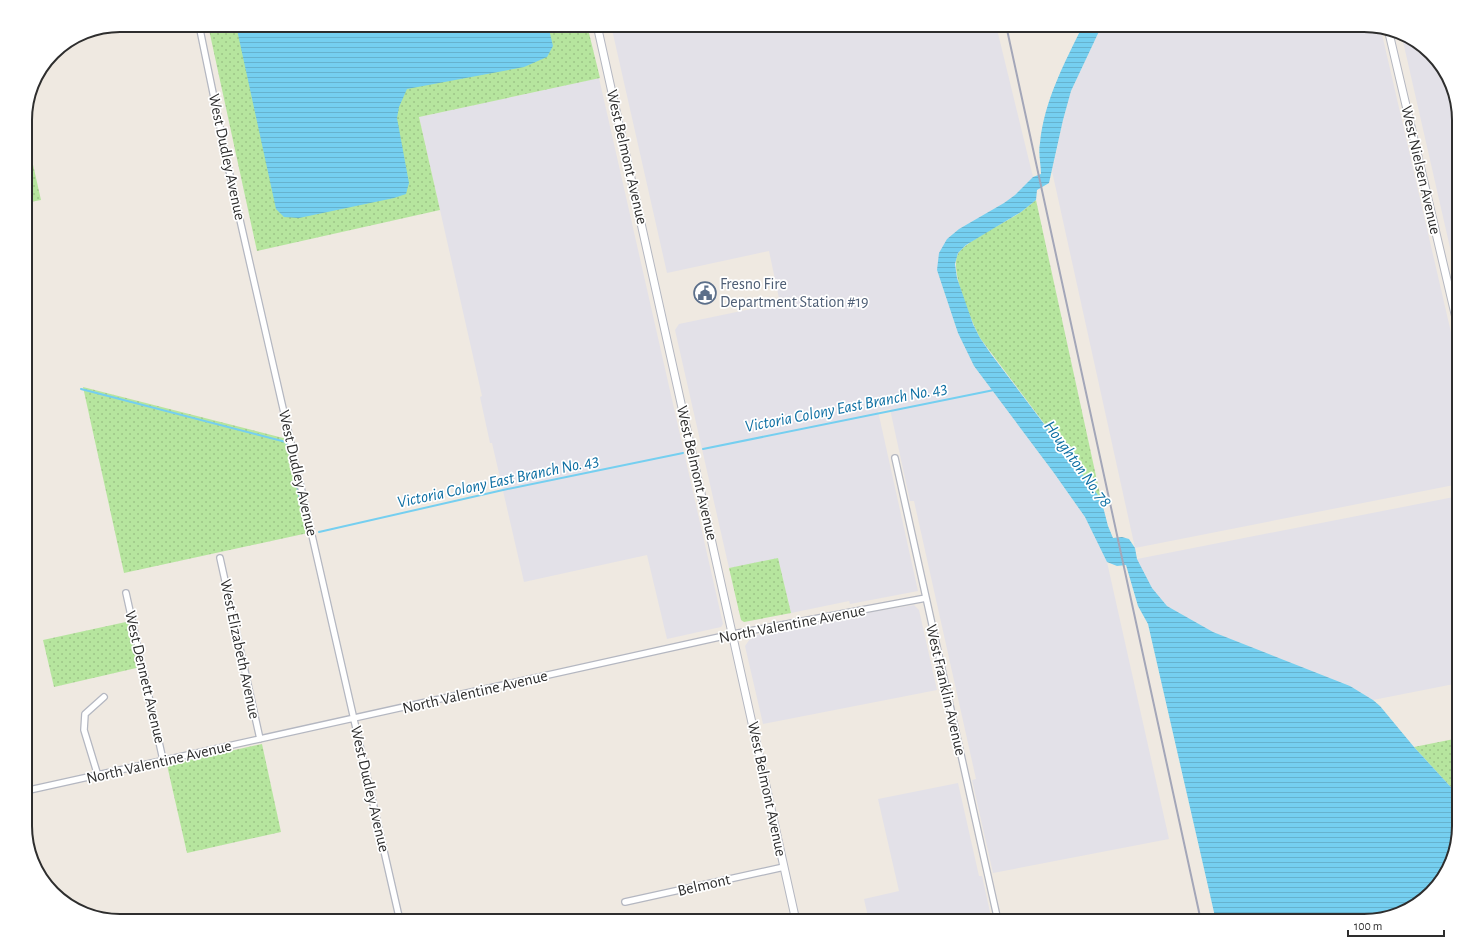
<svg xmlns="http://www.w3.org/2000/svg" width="1484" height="946" font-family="'Alegreya Sans',sans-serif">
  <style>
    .industrial { fill: #e3e1e8 }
    .grass { fill: url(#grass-dots) }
    .water { fill: url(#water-rules) }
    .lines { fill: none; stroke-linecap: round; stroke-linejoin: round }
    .stream { stroke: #75cff0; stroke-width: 2 }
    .minor-casing { stroke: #b4b7c1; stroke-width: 8 }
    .tertiary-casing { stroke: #b4b7c1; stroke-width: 9 }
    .minor { stroke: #fff; stroke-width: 5.5 }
    .tertiary { stroke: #fff; stroke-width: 7 }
    .rail { stroke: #a3a6b8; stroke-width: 2 }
    .labels { text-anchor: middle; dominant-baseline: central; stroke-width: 3.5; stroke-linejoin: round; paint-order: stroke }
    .street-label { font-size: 16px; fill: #2e2e2e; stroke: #fff }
    .service-label { font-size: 16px; fill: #4e5e75; stroke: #fff; text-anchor: start }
    .water-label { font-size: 17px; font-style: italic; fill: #0d6fa3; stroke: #fff }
    .rim { fill: none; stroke: #2e2e2e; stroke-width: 2 }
  </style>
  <defs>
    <pattern id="grass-dots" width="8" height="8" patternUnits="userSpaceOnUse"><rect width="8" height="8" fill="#b6e59e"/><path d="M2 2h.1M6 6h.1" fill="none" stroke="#9dc588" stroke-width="1.8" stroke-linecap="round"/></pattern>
    <pattern id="water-rules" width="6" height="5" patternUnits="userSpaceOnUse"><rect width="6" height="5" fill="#75cff0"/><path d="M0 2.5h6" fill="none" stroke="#66b2ce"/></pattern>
  </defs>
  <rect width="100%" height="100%" fill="#efe9e1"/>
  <path class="industrial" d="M611,25H996L1033,177L1015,195L1004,203L959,229L947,239L937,270L958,333L974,366L1054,473L1085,517L1107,562L1169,839L993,873L972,780L976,779L914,501H910L890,409L878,411L918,591L850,604L849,601L791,613L778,559L729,568L675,330L679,324L780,303L769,251L667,273Z
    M1102,25H1364L1381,30L1459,367V484L1135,548L1052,171L1063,120L1071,91Z
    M1402,37L1416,41L1446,73L1459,120V287Z
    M599,78L723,624L721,627L667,639L647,555L524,582L492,443H490L480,397L482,396L419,117Z
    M1459,496V683L1373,700L1350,686L1213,632L1167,606L1152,588L1137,559Z
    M914,605L919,610L937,690L763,724L745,646L752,636L878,611Z
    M958,783L979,876H982L992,921H869L864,899L899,891L878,799Z"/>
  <path class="grass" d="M208,25H587L600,78L419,117L440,210L257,251Z
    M25,129L41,200L25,203Z
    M1036,200L1101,499L980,338C972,322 949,270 958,254C964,242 1008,221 1021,212C1026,208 1031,204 1036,200Z
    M83,387L287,439L308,533L124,573Z
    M778,558L791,613L744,622L741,620L729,568Z
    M135,620L145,666L54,687L43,640Z
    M1459,738V796L1414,747Z
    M262,744L281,832L187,853L167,765Z"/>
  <path class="water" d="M236,25H548L553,46L547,57L524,67L407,89L399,107L397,118L409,183L406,194L394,198L299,218L284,217L276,209Z
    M1083,25H1102L1071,91L1063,120L1049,183L1037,190L1036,200L1021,212L966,245L958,253L955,264L957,278L973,324L980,338L991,354L1101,499L1108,526L1113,538L1122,537L1129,539L1135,548L1137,559L1152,588L1167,606L1213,632L1350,686L1373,700L1380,706L1414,747L1459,796V826L1443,878L1411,908L1364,921H1216L1148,624L1138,606L1126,565L1117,566L1107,562L1085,517L1054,473L974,366L958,333L937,270L939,253L947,239L959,229L1004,203L1015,195L1033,177L1041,174C1041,164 1038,153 1040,143C1044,101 1065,62 1083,25Z"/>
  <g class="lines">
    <path class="stream" d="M81,389L286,442L288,446L307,530L309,534
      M703,449L994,390
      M319,532L503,490L683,453"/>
    <g class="minor-casing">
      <path id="minor" d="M199,25L232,185L400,921
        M895,458L998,921
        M220,558L260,739
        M126,593L163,760
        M98,776L84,730L85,714L104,697
        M25,791L733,634L926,598
        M625,902L784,867"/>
    </g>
    <g class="tertiary-casing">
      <path id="tertiary" d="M597,25L796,921
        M1389,33L1459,331"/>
    </g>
    <use href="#minor" class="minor"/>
    <use href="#tertiary" class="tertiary"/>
    <path class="rail" d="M1006,25L1201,921"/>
  </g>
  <defs>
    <g id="civic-ring" transform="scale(1.15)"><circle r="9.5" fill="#fff" stroke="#5c6f8a" stroke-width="1.5"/><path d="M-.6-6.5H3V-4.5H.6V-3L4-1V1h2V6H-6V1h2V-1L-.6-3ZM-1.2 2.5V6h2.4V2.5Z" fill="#5c6f8a"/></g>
  </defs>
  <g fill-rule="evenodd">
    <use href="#civic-ring" x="705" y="293"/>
  </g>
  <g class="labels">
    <g class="street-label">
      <text transform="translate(227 157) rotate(78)">West Dudley Avenue</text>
      <text transform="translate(627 157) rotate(77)">West Belmont Avenue</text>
      <text transform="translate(1421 170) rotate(77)">West Nielsen Avenue</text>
      <text transform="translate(298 473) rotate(77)">West Dudley Avenue</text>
      <text transform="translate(697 473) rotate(77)">West Belmont Avenue</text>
      <text transform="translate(792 624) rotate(-11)">North Valentine Avenue</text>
      <text transform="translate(240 649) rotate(78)">West Elizabeth Avenue</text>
      <text transform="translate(145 677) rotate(77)">West Dennett Avenue</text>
      <text transform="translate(946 690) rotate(77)">West Franklin Avenue</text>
      <text transform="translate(475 692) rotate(-13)">North Valentine Avenue</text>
      <text transform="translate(159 762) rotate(-13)">North Valentine Avenue</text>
      <text transform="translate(370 789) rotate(77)">West Dudley Avenue</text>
      <text transform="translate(767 789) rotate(78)">West Belmont Avenue</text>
      <text transform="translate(704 885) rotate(-13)">Belmont</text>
    </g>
    <g class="service-label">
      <text x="720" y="284">Fresno Fire<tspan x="720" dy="18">Department Station #19</tspan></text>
    </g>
    <g class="water-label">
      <text transform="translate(846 407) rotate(-11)">Victoria Colony East Branch No. 43</text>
      <text transform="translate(1078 464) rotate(54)">Houghton No. 78</text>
      <text transform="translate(498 481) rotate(-12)">Victoria Colony East Branch No. 43</text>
    </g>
  </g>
  <path d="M0 0H1484V946H0ZM120 32H1364A88 88 0 0 1 1452 120V826A88 88 0 0 1 1364 914H120A88 88 0 0 1 32 826V120A88 88 0 0 1 120 32Z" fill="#fff" fill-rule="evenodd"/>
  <path class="rim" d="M120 32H1364A88 88 0 0 1 1452 120V826A88 88 0 0 1 1364 914H120A88 88 0 0 1 32 826V120A88 88 0 0 1 120 32Z"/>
  <path d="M1348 930v6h96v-6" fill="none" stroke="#2e2e2e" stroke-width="2"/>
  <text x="1354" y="930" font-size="12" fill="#2e2e2e" stroke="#ffffff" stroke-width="3" paint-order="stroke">100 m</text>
</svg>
